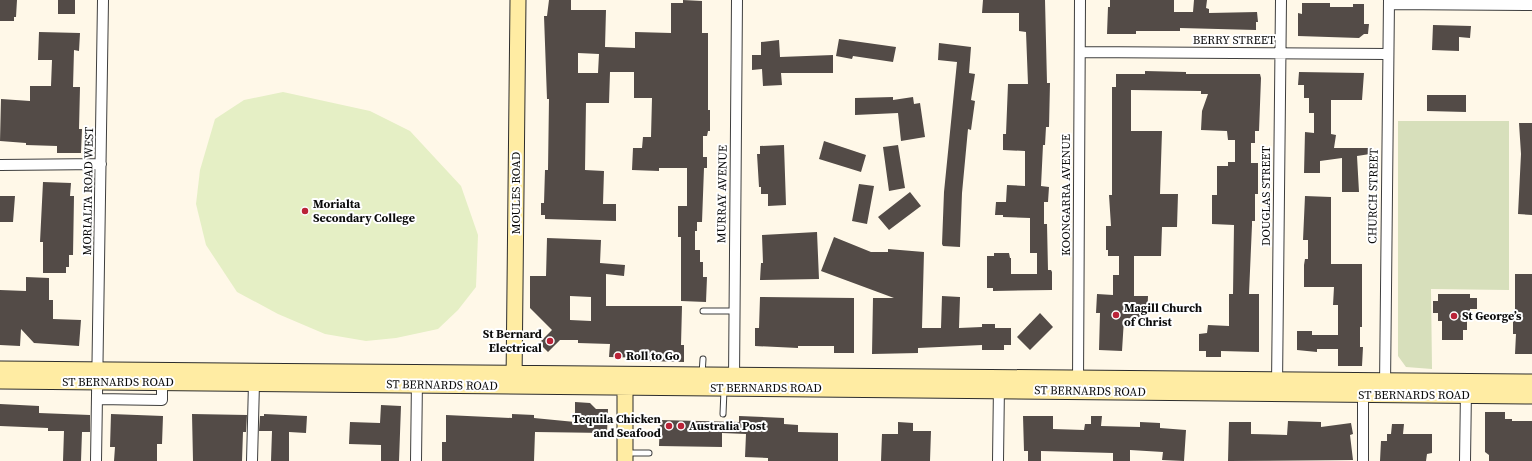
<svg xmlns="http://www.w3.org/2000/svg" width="1532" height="461" font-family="'Source Serif 4',serif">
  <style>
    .cemetery { fill: #d7dfbb }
    .pitch { fill: #e5efc5 }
    .building { fill: #534b47; fill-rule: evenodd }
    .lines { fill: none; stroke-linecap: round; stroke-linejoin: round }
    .lane-casing { stroke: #3e3e3e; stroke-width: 7 }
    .street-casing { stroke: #3e3e3e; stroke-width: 12 }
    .secondary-casing { stroke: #2d2d2d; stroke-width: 17 }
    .lane { stroke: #fff; stroke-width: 5 }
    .street { stroke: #fff; stroke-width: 10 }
    .secondary { stroke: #ffeca3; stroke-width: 15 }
    .poi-dot { fill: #ba2338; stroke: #fff; stroke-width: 1.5 }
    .labels { text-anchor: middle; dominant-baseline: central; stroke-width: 4; stroke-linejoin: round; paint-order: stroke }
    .street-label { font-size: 12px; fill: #0b0b0b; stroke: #fff }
    .poi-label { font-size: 12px; font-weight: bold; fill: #0b0b0b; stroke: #fff; text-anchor: start }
  </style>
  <rect width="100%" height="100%" fill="#fff8e8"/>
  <path class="cemetery" d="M1398,121H1509V290L1431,289L1432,369L1406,367L1398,356Z"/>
  <path class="pitch" d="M283,92L370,111L410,131L461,186L478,235L476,287L458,310L438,329L396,338L366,341L325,334L278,314L237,292L206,245L196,204L200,170L215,119L244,100Z"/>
  <path class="building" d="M0,0H17L16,17H14V21H0Z
    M58,0H75V14H58Z
    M549,0H571V10H606L605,47L635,48V32L671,33V3H683V0L702,1V33H708V110H710V131H708L707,136H703V157H707V168H704L702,222H697V231H695V250H700V262H703V277H707L706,302L681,301V237H678V206H687V168H659V171L632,170L633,148H642L643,137H651L652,98H634V72H610L609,103H586L585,170L604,171L603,204H616V221L545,219V215H541V203H544L545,170H548L549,99H547L544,16H547ZM578,53L599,54L598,73H578Z
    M983,0H1045L1047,83H1050L1049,127H1046L1045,145H1043L1041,186L1049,187L1048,202H1044V224H1047L1048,270H1051L1052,272V290L993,291V288H987V256H994V253H1009L1010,258H1011V274H1037V253H1030V218L1003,217V215H995L996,202H1006L1007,185L1025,186V151L1003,150V134H1006L1008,84H1028L1026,32L1019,31V13H982Z
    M1110,0H1174V12H1193L1194,0H1207L1206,8L1209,9V13L1257,12L1258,22H1256V30L1180,28V31H1136V34H1107L1108,7H1110Z
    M1302,3H1330V7H1353V4H1364V24H1369L1368,34H1364L1359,38L1298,36V13L1302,14Z
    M1433,25L1471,26L1470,38L1459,37V51L1432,50Z
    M39,32L80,33L79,51L74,50L73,87H80L79,129H82L81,153H57V146L26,145V143L0,141L1,99L30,101V86H51L52,60H38Z
    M839,39L896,47L893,62L853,56L852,59L836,56Z
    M779,40L780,57L833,55V73H781L782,85L763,86L762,69L752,70V55H761V42Z
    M939,43L971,47L969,73L975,74L971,100L975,101L971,130L968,129L962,193L960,247L943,246L942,244L944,192L957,62L938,60Z
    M1145,71L1186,72V74H1260L1261,78L1259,131H1255V143H1251V163H1258V194H1255V221H1252V225L1249,294H1259V352L1221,351V357H1206V351H1199V334L1207,333L1208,325L1229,326V294H1233L1234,225L1212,224V195H1217V166H1228V162H1235V140H1228L1227,131L1201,130L1202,111L1208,94H1201V91L1131,90V131H1162L1160,194H1178L1177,227H1162L1161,256H1134V296H1148L1147,320L1124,319L1122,351L1099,350L1100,313H1096L1097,294L1113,295V275H1119V256H1108V250H1106V226H1111L1109,195H1112V87H1116V74H1145Z
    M1299,72L1364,73L1362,100H1331V134L1336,135L1334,148H1370V154L1357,156L1359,192H1342V158L1320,161V173H1304L1305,132L1314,133V113H1309V98H1304V85H1298Z
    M1427,95H1466V112L1427,111Z
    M893,97V100L913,97L914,104L920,103L925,137L901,141L898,113L855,115V98Z
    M1519,123H1532V215L1518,214L1521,154Z
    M824,141L866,155L861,172L819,159Z
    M784,145L786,205L768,206V194H761V187H759L757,154H760V146Z
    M898,145L905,188L889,191L883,147Z
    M43,182L71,183L70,196H74L73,255H69V267H66V273H43V242H40Z
    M859,184L874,186L867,224L852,221Z
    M910,192L921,206L889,230L878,217Z
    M0,196H15L13,222H0Z
    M1305,196L1331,197V264H1362V327H1360V347H1363L1362,366H1338V349H1317V352L1297,350V331H1312V335H1338V305H1333L1334,287H1304V265L1305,259H1308V240H1303Z
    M817,232L819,279L760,280L761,263H763L762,235Z
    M834,237L871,252H888V249L924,252L922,328H941L942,296L960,297L959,328L982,327V324H995V328H1011V345H1004V350H982V345L918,348V353L872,354L873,298H894L821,271Z
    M547,238L601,240L600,263L625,265L624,276L606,274V306H682L681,345H684V362L648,361V358L609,357L610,344L578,343V340H560L548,352L539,343L552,330L530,308V276H546ZM570,296L591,297V321L570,320Z
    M1515,274H1532V354H1515L1516,334H1513V318H1515Z
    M26,277L49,278V300H53V319L81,320L79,346L34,343L21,329L20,346L0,345V290L26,291Z
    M1438,294H1470V298H1477V309H1470V320H1467V330H1463V340H1442V321H1438V313H1433V301H1438Z
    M760,297L854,298V353H834V346H798V348L755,346V328H759Z
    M1040,313L1053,327L1030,350L1017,337Z
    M575,402L590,403L596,409H608L607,433L535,432L534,461H442V442H446V415L512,418V414L534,415V418L575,422Z
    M0,404L39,406V413L90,415V432H82L81,461H63L64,431H48V428L0,426Z
    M381,405L401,406L399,461H381V445L349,444L350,422L380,423Z
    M1485,412H1505V419H1512V421H1532V461H1489V455L1485,452Z
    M111,414L163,416L162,444H157V461H114L115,447H110Z
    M192,414L247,415L246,432H243L242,461H193Z
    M264,414L307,416L306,433L289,432V461H271L272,431H259L260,416H264Z
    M739,416L784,418V424L798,425V432L838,433V461H768V458L745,457L746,434L722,433V447L659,446L660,420L739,422Z
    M1023,416H1053V429L1084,430L1085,424H1091V416H1102L1101,426L1140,427V422L1160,423V428L1186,430L1184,461L1162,460L1163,452L1130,450V461H1113V453L1041,451V461H1028V451H1024Z
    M1288,421L1321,422V427L1351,423L1353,434L1350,435L1353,460L1228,461L1229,422H1251V434L1287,435Z
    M898,422L913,423V431H931L930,461H881L882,434H898Z
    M1392,424H1404L1403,434H1432V453L1427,454L1426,461H1380L1381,441H1387V434H1391Z"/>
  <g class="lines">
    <g class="lane-casing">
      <path id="lane" d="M703,311H735
        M702,374L703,359
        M723,414L724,390
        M626,453H649"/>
    </g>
    <g class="street-casing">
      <path id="street" d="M1389,4L1532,5
        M1080,52L1388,54
        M0,165L101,164
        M734,380L737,0
        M1078,384L1080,0
        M1277,386L1281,0
        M1385,386L1389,0
        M97,399L162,400V382
        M96,461L103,0
        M252,461L254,383
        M416,461L417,379
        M998,461L999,385
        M1363,461V389
        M1465,461L1466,389"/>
    </g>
    <g class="secondary-casing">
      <path id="secondary" d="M0,369L1532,382
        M0,381L1532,396
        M514,382L518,0
        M625,461V377"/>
    </g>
    <use href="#lane" class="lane"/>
    <use href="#street" class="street"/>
    <use href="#secondary" class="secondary"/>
  </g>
  <g class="poi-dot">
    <circle cx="305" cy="211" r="4"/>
    <circle cx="1116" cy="315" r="4"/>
    <circle cx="1454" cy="316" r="4"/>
    <circle cx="550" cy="341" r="4"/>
    <circle cx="618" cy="356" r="4"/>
    <circle cx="669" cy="426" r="4"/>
    <circle cx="681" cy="426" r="4"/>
  </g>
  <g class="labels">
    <g class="street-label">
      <text x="1234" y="40">BERRY STREET</text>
      <text transform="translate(88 191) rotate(-89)">MORIALTA ROAD WEST</text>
      <text transform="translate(516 193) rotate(-90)">MOULES ROAD</text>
      <text transform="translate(722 194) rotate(-89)">MURRAY AVENUE</text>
      <text transform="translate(1066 195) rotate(-90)">KOONGARRA AVENUE</text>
      <text transform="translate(1266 196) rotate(-90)">DOUGLAS STREET</text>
      <text transform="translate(1373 196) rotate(-89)">CHURCH STREET</text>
      <text x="118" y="382">ST BERNARDS ROAD</text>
      <text transform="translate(442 385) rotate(1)">ST BERNARDS ROAD</text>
      <text x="766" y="388">ST BERNARDS ROAD</text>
      <text transform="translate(1090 391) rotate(1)">ST BERNARDS ROAD</text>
      <text x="1414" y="395">ST BERNARDS ROAD</text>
    </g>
    <g class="poi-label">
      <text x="313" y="204">Morialta<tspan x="313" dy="14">Secondary College</tspan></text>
      <text x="1124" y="308">Magill Church<tspan x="1124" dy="14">of Christ</tspan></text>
      <text x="1462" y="316">St George’s</text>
      <text x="542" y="334" text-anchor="end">St Bernard<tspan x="542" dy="14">Electrical</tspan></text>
      <text x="626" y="356">Roll to Go</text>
      <text x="661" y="419" text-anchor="end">Tequila Chicken<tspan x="661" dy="14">and Seafood</tspan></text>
      <text x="689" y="426">Australia Post</text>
    </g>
  </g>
</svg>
